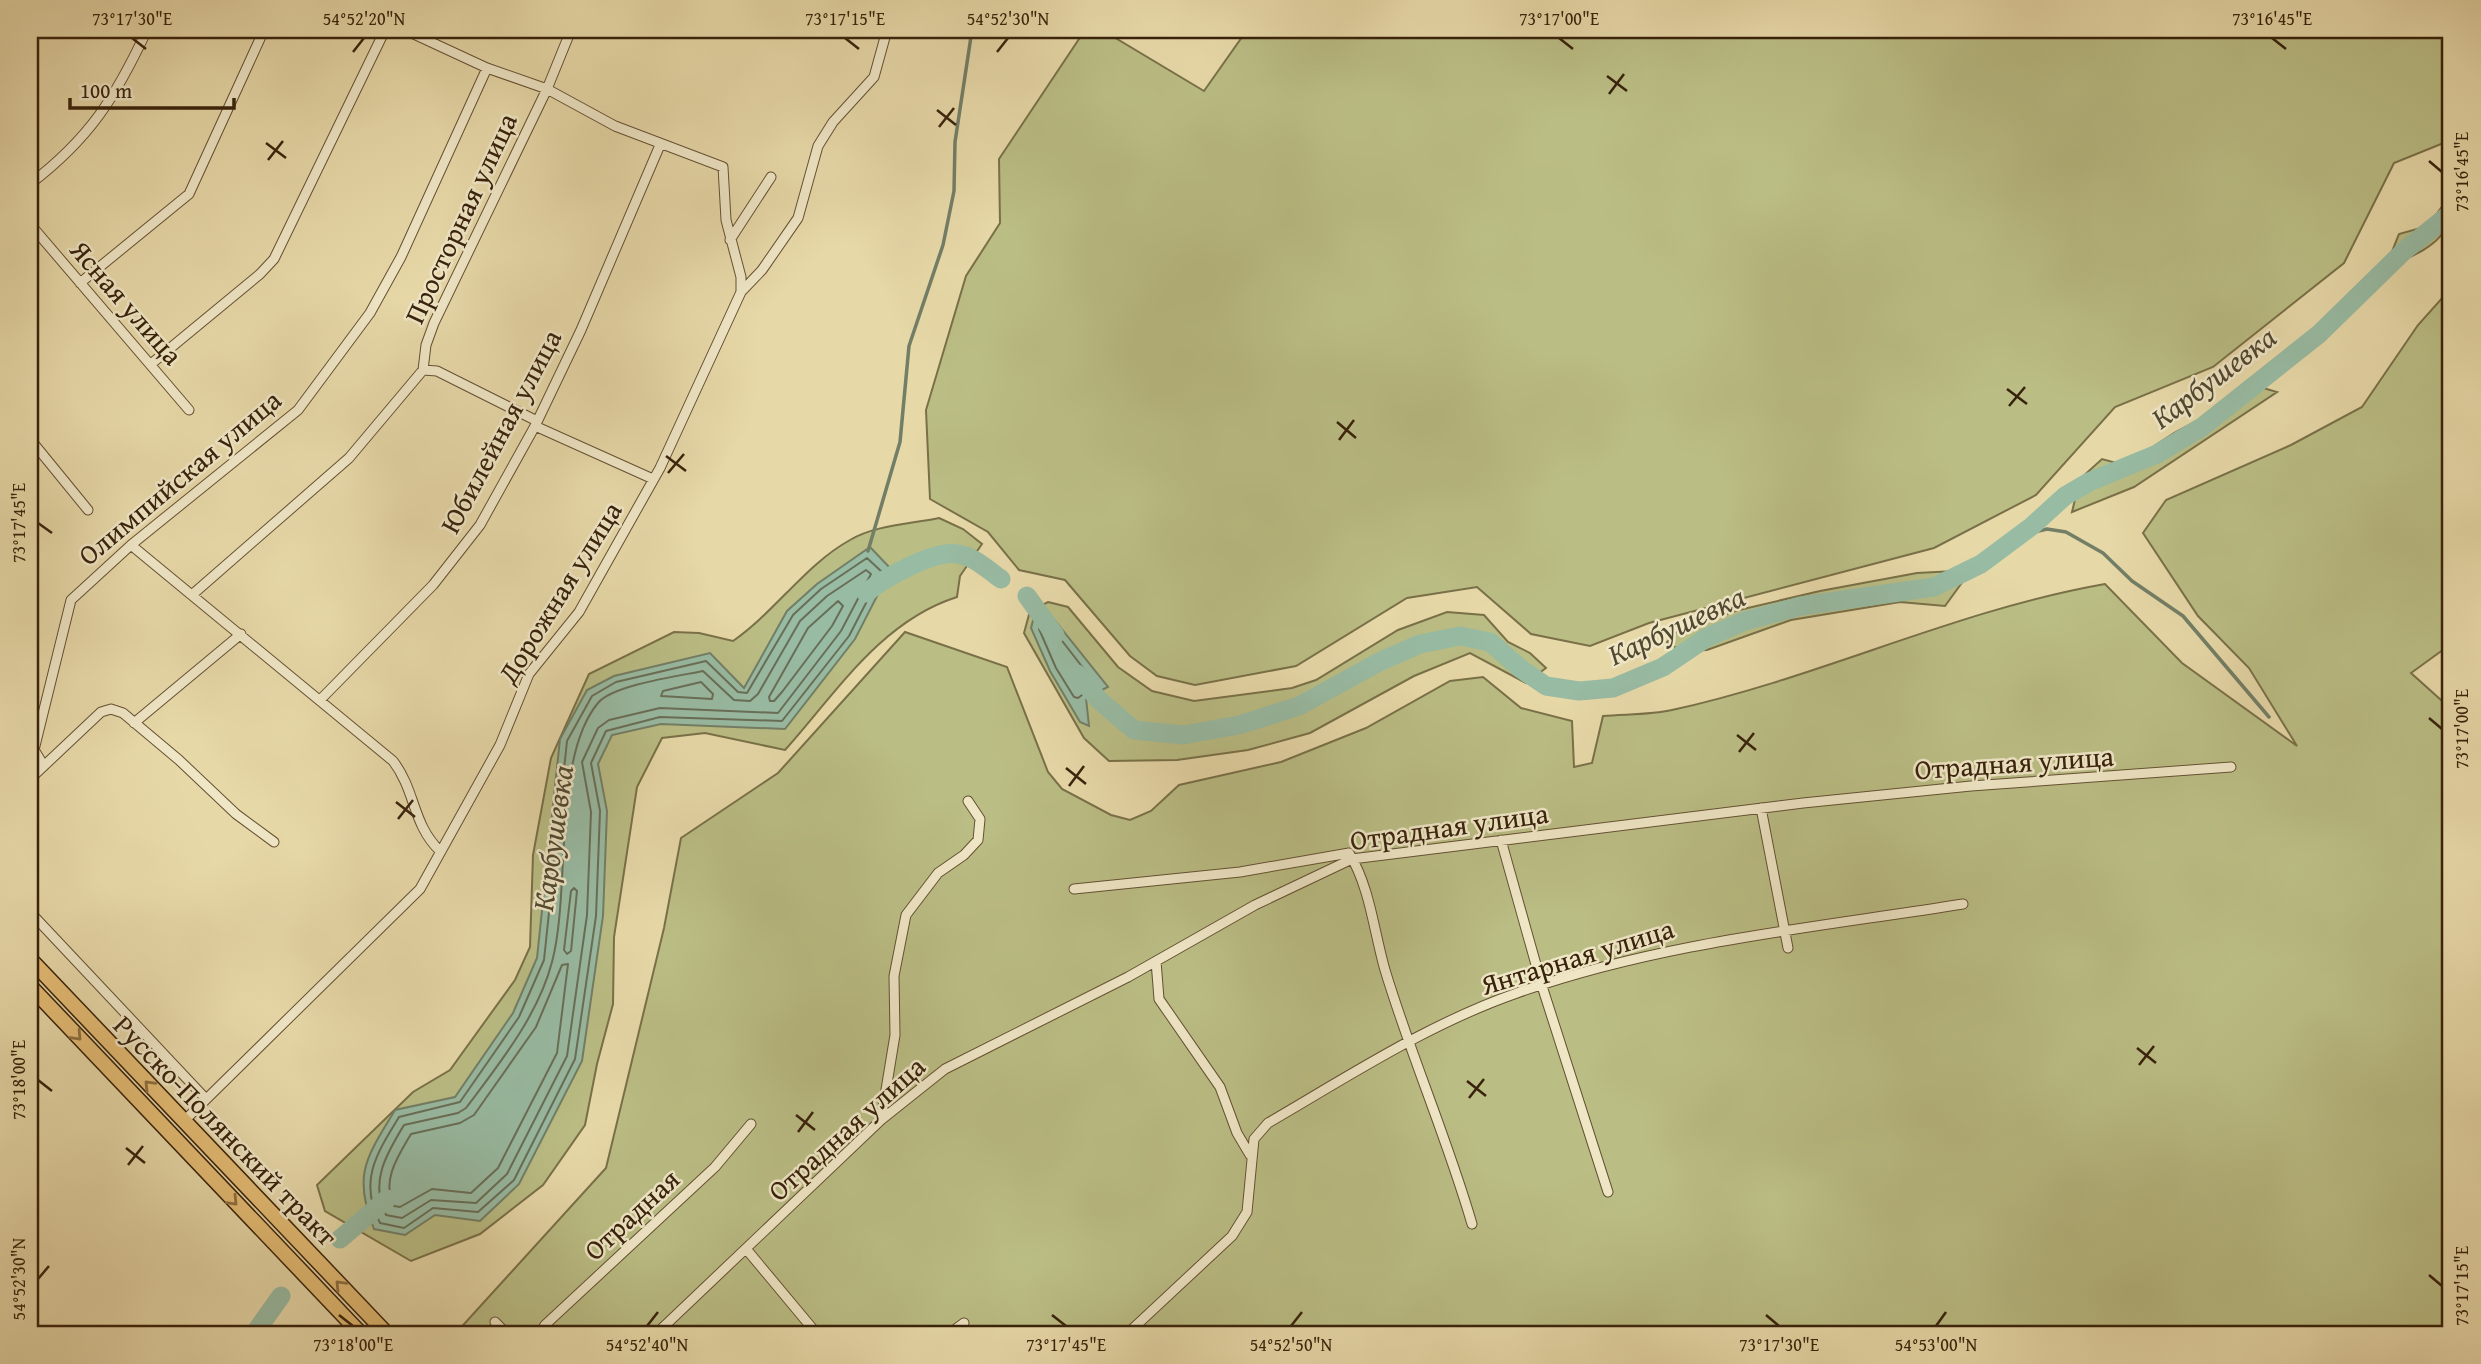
<svg xmlns="http://www.w3.org/2000/svg" width="2481" height="1364" font-family="'Gentium Book Plus',serif">
  <style>
    .green { fill: #babd84; stroke: #797048; stroke-width: 2 }
    .water { fill: #98bba3; stroke: #727e66; stroke-width: 2 }
    .lines { fill: none; stroke-linecap: round; stroke-linejoin: round }
    .shore { stroke: #686e57; stroke-width: 2 }
    .stream { stroke: #727e66; stroke-width: 3.5 }
    .river { stroke: #98bba3; stroke-width: 19 }
    .minor-casing { stroke: #645032; stroke-width: 11 }
    .primary-casing { stroke: #38220b; stroke-width: 17 }
    .minor { stroke: #efe6c6; stroke-width: 9 }
    .primary { stroke: #e4bc74; stroke-width: 14 }
    .oneway { stroke: #8e6f40 }
    .ticks { fill: none; stroke: #38220b; stroke-width: 2.5 }
    .labels { text-anchor: middle; dominant-baseline: central; stroke-width: 5; stroke-linejoin: round; paint-order: stroke }
    .street-label { font-size: 28px; fill: #38220b; stroke: #efe6c6 }
    .water-label { font-size: 30px; font-style: italic; fill: #504831; stroke: #efe6c6 }
    .neatline { fill: none; stroke: #38220b; stroke-width: 2.5 }
    .ticks-label { font-size: 18px; text-anchor: middle; fill: #38220b }
  </style>
  <rect width="100%" height="100%" fill="#e7d8a8"/>
  <filter id="stains"><feTurbulence type="fractalNoise" baseFrequency=".00286" numOctaves="4"/><feColorMatrix values="0 0 0 0 .2 0 0 0 0 .09 0 0 0 0 .02 0 0 0 .5 -.17"/></filter>
  <radialGradient id="worn" r=".72"><stop offset=".6" stop-color="#630" stop-opacity="0"/><stop offset="1" stop-color="#630" stop-opacity=".3"/></radialGradient>
  <path class="green" d="M1085,30H1102L1204,91L1247,30H2451V140L2394,163L2344,263L2213,367L2115,407L2036,495L1934,548L1649,623L1590,646L1531,634L1477,587L1407,598L1296,666L1195,685L1157,676L1130,656L1065,580L1019,570L988,532L930,499L926,410L966,276L1000,223L999,159Z
    M2451,194C2454,244 2424,249 2385,269L2399,234L2428,226Z
    M2451,288V644L2411,673L2451,709V1334H455L606,1168L664,928L681,838L778,773L905,632L1007,667L1048,772L1062,789L1111,815L1130,820L1151,811L1179,785L1281,762L1366,728L1450,681L1483,677L1521,708L1572,721L1574,767L1592,763L1603,716C1625,714 1650,715 1672,710C1819,678 1956,610 2105,584L2182,663L2297,746L2249,668L2198,616L2143,533L2166,500L2291,445L2362,407L2418,325Z
    M2260,387L2277,392L2134,487L2072,512L2080,479L2102,459L2120,464L2136,458L2174,433Z
    M939,518L963,529L982,544L960,576L957,597C881,621 836,693 785,750L705,733L662,738L637,787L614,937L613,1004L597,1064L585,1125L543,1185L480,1234L411,1261L325,1211L317,1185L413,1092L450,1070L515,980L530,947L533,855L551,758L589,674L674,632L699,633L733,641C775,612 805,565 850,540C875,525 911,524 939,518Z
    M1955,571L1966,577L1945,606L1900,602L1791,620L1707,650L1681,651L1667,642L1678,630L1735,611L1820,591L1917,573Z
    M1048,602L1068,607L1118,667L1152,691L1194,701L1292,688L1316,680L1398,630L1447,612L1484,615L1508,642L1530,653L1546,668L1526,683L1470,653L1414,676L1310,733L1248,750L1177,760L1109,761L1084,738L1024,633L1030,611Z"/>
  <path class="water" d="M870,547L891,569L855,639L785,729L661,724L612,735L598,764L607,811L603,916L582,1061L519,1184L480,1221L435,1215L405,1235L374,1229C352,1174 367,1157 395,1110L455,1097L513,1013L537,958L560,739L587,690L614,676L710,653L744,688L787,611L817,584Z
    M1035,613L1052,617L1108,687L1086,698L1089,726L1080,722L1050,671L1031,628Z
    M264,1324L262,1334H233L236,1331Z"/>
  <g class="lines">
    <path class="shore" d="M867,558L882,572L849,636L782,721L660,717L606,731L591,763L600,811L596,916L575,1059L514,1180L478,1212L433,1208L404,1228L380,1223C358,1181 377,1153 399,1117L460,1102L519,1017L544,960L567,741L592,696L616,682L706,661L738,692L747,693L793,615L821,589Z
      M866,570L871,574L841,631L778,713L660,708L609,720L598,728L582,762L591,812L587,915L567,1056L507,1174L476,1203L431,1200L402,1218L386,1215C369,1182 387,1153 404,1125L458,1113L466,1108C499,1064 538,1016 552,962C571,892 552,758 598,703C613,685 679,676 703,671L734,700L750,701L758,694L800,621L827,596Z
      M838,601L843,606L832,626L782,692L774,701H770L769,697L808,628Z
      M1042,622L1049,624L1094,682V686L1078,698L1074,697L1056,668L1039,629Z
      M701,682L713,694L712,699L661,696L663,691Z
      M574,888L577,891L571,951L567,954L564,950L571,891Z
      M568,964L557,1053L498,1168L471,1193L432,1189L400,1207L394,1206C381,1181 398,1156 411,1134L460,1123L474,1115L536,1027L562,965Z"/>
    <path class="stream" d="M2019,536L2047,529L2066,532L2103,553L2132,581L2183,616L2269,717
      M868,551L900,442L909,346L943,245L954,191L955,142L972,30"/>
    <path class="river" d="M866,593C884,578 934,550 957,554C974,556 988,570 1001,579
      M1027,596L1055,635
      M1077,674L1099,700L1134,730L1183,735L1239,725L1299,706L1381,661L1420,644L1460,636L1490,642L1521,669L1546,686L1579,691L1613,688L1663,667L1706,638L1745,621L1801,606L1934,587L1981,564L2032,526L2065,496L2089,482L2157,454L2202,427L2319,334L2404,251L2451,213
      M340,1239L387,1199
      M254,1334L281,1296"/>
    <g class="minor-casing">
      <path id="minor" d="M30,184C90,138 115,98 147,30
        M30,224L189,410
        M730,240L771,177
        M80,283L189,194L264,30
        M741,292L762,270L798,218L818,146L833,122L874,77L887,30
        M151,364L260,274L274,259L385,30
        M423,370L426,345L434,323L547,89L571,30
        M423,370L437,371L537,421
        M535,426L653,479
        M30,439L88,510
        M131,545L393,761C416,791 412,824 440,851
        M193,594L349,458L423,370
        M320,700L433,585L480,525L535,426L581,330L660,145
        M134,723L241,634
        M30,743L44,766
        M34,750L71,600L131,545L298,410L370,313L401,257L487,68
        M30,779L101,712L111,709L123,713L179,760L236,814L274,842
        M1761,808L1788,948
        M1501,840L1542,986L1608,1192
        M1074,889L1240,872L1349,853C1370,887 1374,932 1385,970C1411,1056 1447,1138 1472,1224
        M30,912L206,1099
        M1156,961L1159,999L1220,1087L1237,1133L1250,1155
        M881,1120L895,1035L894,976L906,915L938,873L964,855L978,840L980,819L968,801
        M184,1121L420,889L500,745L529,674L579,612L660,468L741,292V277L726,220L723,167L615,126L547,89L487,68L405,30
        M747,1250L817,1334
        M495,1322L507,1334
        M540,1334L545,1325L715,1167L751,1124
        M656,1334L881,1120L945,1069L1128,977L1255,905L1352,859L1803,803L1971,786L2231,767
        M949,1334L964,1323
        M1127,1334L1232,1236L1247,1212L1254,1139L1268,1123C1349,1076 1428,1024 1517,993C1661,942 1813,928 1963,904"/>
    </g>
    <g class="primary-casing">
      <path id="primary" d="M30,959L387,1334
        M30,986L361,1334"/>
    </g>
    <use href="#minor" class="minor"/>
    <use href="#primary" class="primary"/>
  </g>
  <defs><path id="oneway-chevron" d="M-2-3.5L2.5 0L-2 3.5" fill="none" stroke-width="1.6" stroke-linecap="round" stroke-linejoin="round" transform="scale(1.75)"/></defs>
  <g class="oneway">
    <use href="#oneway-chevron" transform="translate(77 1036) rotate(47)"/>
    <use href="#oneway-chevron" transform="translate(149 1085) rotate(-134)"/>
    <use href="#oneway-chevron" transform="translate(233 1201) rotate(46)"/>
    <use href="#oneway-chevron" transform="translate(340 1285) rotate(-134)"/>
  </g>
  <path class="ticks" d="M132,38L146,49M845,38L859,49M1559,38L1573,49M2272,38L2286,49M353,52L364,38M997,52L1008,38M1607,76L1627,91M1609,94L1624,74M937,110L956,125M939,127L954,108M266,143L286,158M268,160L283,141M2429,161L2442,172M2007,389L2027,404M2009,406L2025,387M1337,422L1356,438M1339,440L1354,420M666,456L686,471M668,473L684,454M38,523L52,533M2429,718L2442,729M1737,735L1756,750M1739,752L1754,733M1066,768L1086,784M1069,786L1084,766M396,802L415,817M398,819L413,800M2137,1048L2156,1063M2139,1065L2154,1046M38,1080L52,1091M1467,1081L1486,1096M1469,1098L1484,1079M796,1115L815,1130M798,1132L813,1112M126,1148L145,1163M128,1165L143,1146M2429,1275L2442,1286M38,1279L49,1266M339,1315L353,1326M1052,1315L1066,1326M1766,1315L1779,1326M647,1326L658,1312M1291,1326L1302,1312M1936,1326L1946,1312"/>
  <g class="labels">
    <g class="street-label">
      <text transform="translate(460 218) rotate(-65)">Просторная улица</text>
      <text transform="translate(127 302) rotate(49)">Ясная улица</text>
      <text transform="translate(500 431) rotate(-62)">Юбилейная улица</text>
      <text transform="translate(179 477) rotate(-40)">Олимпийская улица</text>
      <text transform="translate(559 592) rotate(-58)">Дорожная улица</text>
      <text transform="translate(2014 762) rotate(-4)">Отрадная улица</text>
      <text transform="translate(1449 826) rotate(-8)">Отрадная улица</text>
      <text transform="translate(1577 956) rotate(-17)">Янтарная улица</text>
      <text transform="translate(846 1128) rotate(-42)">Отрадная улица</text>
      <text transform="translate(226 1130) rotate(46)">Русско-Полянский тракт</text>
      <text transform="translate(631 1214) rotate(-43)">Отрадная</text>
    </g>
    <g class="water-label">
      <text transform="translate(2213 377) rotate(-37)">Карбушевка</text>
      <text transform="translate(1676 625) rotate(-25)">Карбушевка</text>
      <text transform="translate(552 838) rotate(-82)">Карбушевка</text>
    </g>
  </g>
  <rect width="2481" height="1364" fill="none" stroke="#e7d8a8" stroke-width="77"/>
  <path d="M70 98v10h164v-10" fill="none" stroke="#38220b" stroke-width="3.5"/>
  <text x="80" y="98" font-size="21" fill="#38220b" stroke="#efe6c6" stroke-width="5" paint-order="stroke">100 m</text>
  <rect x="38" y="38" width="2404" height="1288" class="neatline"/>
  <g class="ticks-label">
    <text x="132" y="25">73°17'30"E</text>
    <text x="364" y="25">54°52'20"N</text>
    <text x="845" y="25">73°17'15"E</text>
    <text x="1008" y="25">54°52'30"N</text>
    <text x="1559" y="25">73°17'00"E</text>
    <text x="2272" y="25">73°16'45"E</text>
    <text transform="translate(2462 172) rotate(-90)" y="6">73°16'45"E</text>
    <text transform="translate(19 523) rotate(-90)" y="6">73°17'45"E</text>
    <text transform="translate(2462 729) rotate(-90)" y="6">73°17'00"E</text>
    <text transform="translate(19 1080) rotate(-90)" y="6">73°18'00"E</text>
    <text transform="translate(19 1279) rotate(-90)" y="6">54°52'30"N</text>
    <text transform="translate(2462 1286) rotate(-90)" y="6">73°17'15"E</text>
    <text x="353" y="1351">73°18'00"E</text>
    <text x="647" y="1351">54°52'40"N</text>
    <text x="1066" y="1351">73°17'45"E</text>
    <text x="1291" y="1351">54°52'50"N</text>
    <text x="1779" y="1351">73°17'30"E</text>
    <text x="1936" y="1351">54°53'00"N</text>
  </g>
  <rect width="100%" height="100%" filter="url(#stains)"/>
  <rect width="100%" height="100%" fill="url(#worn)"/>
</svg>
